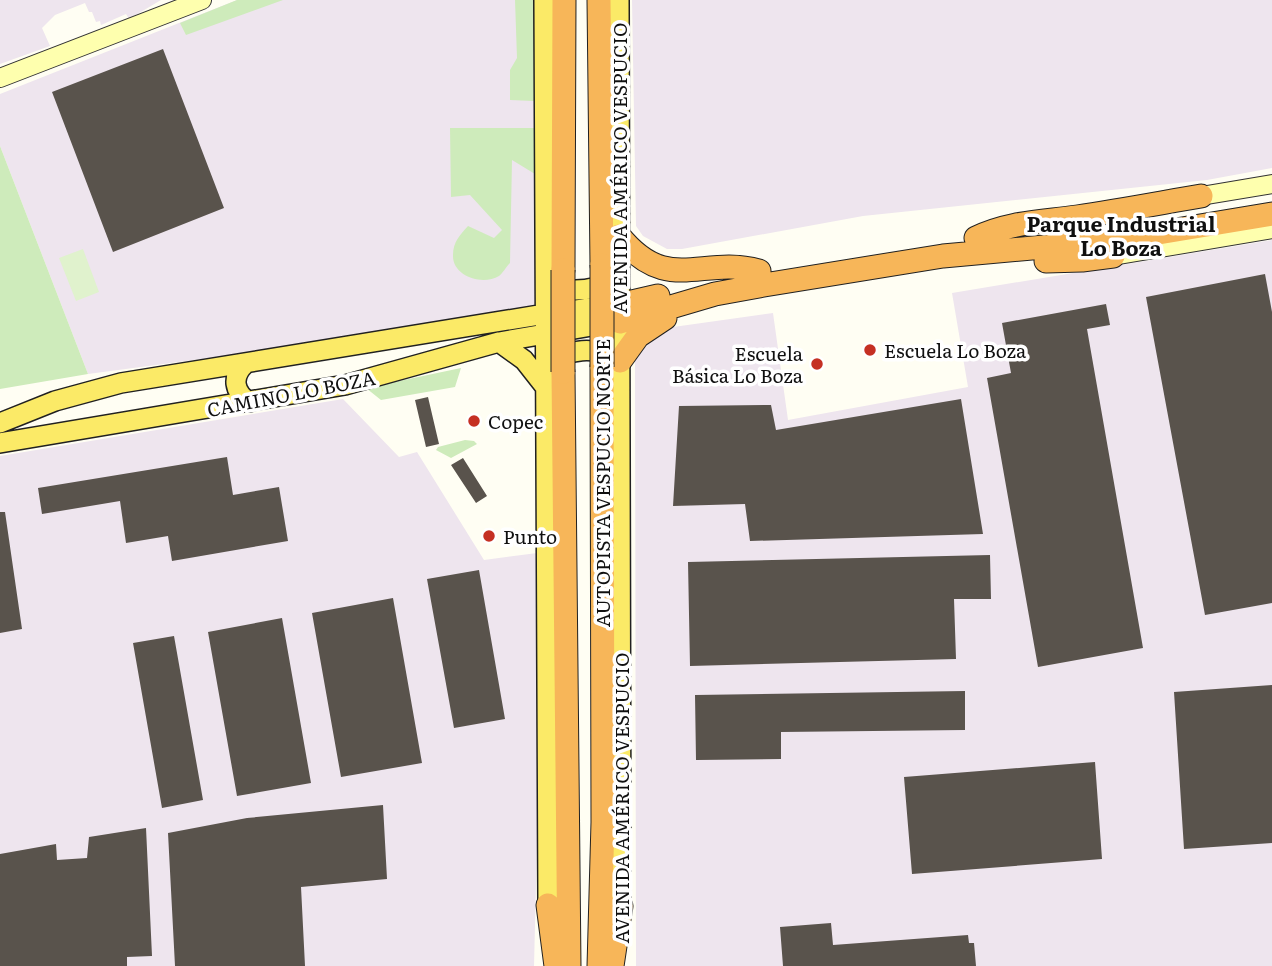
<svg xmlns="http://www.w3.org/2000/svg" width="1272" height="966" font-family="Literata,serif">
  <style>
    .industrial { fill: #eee5ee }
    .green { fill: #ceebbb }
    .pitch { fill: #e0f2cd }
    .building { fill: #59534c }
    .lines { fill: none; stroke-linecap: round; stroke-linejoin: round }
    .secondary-casing { stroke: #323232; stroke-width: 20 }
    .primary-casing { stroke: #212121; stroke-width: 22 }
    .highway-casing { stroke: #212121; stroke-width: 25 }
    .secondary { stroke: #feffae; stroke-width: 18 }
    .primary { stroke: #fbea67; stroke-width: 19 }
    .highway { stroke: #f7b659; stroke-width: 23 }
    .highway-bridge-casing { stroke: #212121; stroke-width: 25; stroke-linecap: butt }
    .highway-bridge { stroke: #f7b659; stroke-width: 23 }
    .poi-dot { fill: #c53023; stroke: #fff; stroke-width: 2.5 }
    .labels { text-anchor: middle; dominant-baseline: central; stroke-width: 7; stroke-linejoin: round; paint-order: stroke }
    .street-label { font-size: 19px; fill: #101010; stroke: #fff }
    .poi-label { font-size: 19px; fill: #101010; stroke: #fff; text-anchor: start }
    .neighbourhood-label { font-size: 21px; font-weight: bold; fill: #101010; stroke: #fff }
  </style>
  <rect width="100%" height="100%" fill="#fffef3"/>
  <path class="industrial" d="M0,0H161L129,19L126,14L101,25L100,21L96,22L92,12H89L85,3L55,15L42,28L50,46L0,64Z
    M237,0H536L534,101L536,307L353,339L88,374L0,146V94Z
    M632,0H1272V168L1207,180L863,216L682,249H667L643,236L636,226Z
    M1272,240V966H636L635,359L659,329L773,313L788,420L968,387L952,293Z
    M343,399L399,457L417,452L484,560L537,553L539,762L534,966H0V456Z"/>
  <path class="green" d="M237,0H283L186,35L180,23Z
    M515,0H536L534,101L510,100V70L517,58Z
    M450,128H534L535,174L512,160L510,263C506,267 503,273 499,276C482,286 452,276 453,255C453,242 460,235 468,226L494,238L502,230L470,195L451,197Z
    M0,146L88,374L0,389Z
    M461,368L455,387L381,400L366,388Z
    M465,440L474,441L477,444L451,458L436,450L438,447Z"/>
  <path class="pitch" d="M83,249L99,292L76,301L59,258Z"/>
  <path class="building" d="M163,49L224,208L113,252L52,92Z
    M1265,274L1272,312V603L1205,615L1146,297Z
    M1106,304L1110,325L1087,329L1143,648L1038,667L987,378L1011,373L1002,323Z
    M428,397L439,444L426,447L415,400Z
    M961,399L983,534L750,541L745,504L673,506L679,406L771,405L776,430Z
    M227,457L233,495L279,487L288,541L172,561L168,536L126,543L120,501L42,514L38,488Z
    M463,458L487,496L476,503L451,465Z
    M0,512H5L22,629L0,633Z
    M990,555L991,599H954L956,659L690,666L688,562Z
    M479,570L505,719L454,728L427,579Z
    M393,598L422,763L341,777L312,613Z
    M282,618L311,783L237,796L208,632Z
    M174,636L203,800L162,808L133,643Z
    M1272,685V843L1184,849L1174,692Z
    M965,691V730L781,732V759L696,760L695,695Z
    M1095,762L1102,859L912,874L904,777Z
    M383,805L387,879L301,887L305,966H175L168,833L247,818Z
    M146,828L152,956L127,957V966H0V854L56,844L57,860L87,858L89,837Z
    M831,923L833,945L968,935L969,943H974L976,966H783L780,927Z"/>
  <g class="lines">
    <g class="secondary-casing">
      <path id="secondary" d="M0,78L202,0
        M1201,196L1272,184
        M1113,256L1272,229"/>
    </g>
    <g class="primary-casing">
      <path id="primary" d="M544,0L548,905
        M619,0L621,906
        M549,286C572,293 594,291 615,280
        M499,342L524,360L546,388
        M552,361C570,349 594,347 613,357
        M245,364C231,377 234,392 249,402
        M0,423L55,401L121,383L545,314L615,305
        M0,443L345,385L499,342L615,322"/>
    </g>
    <g class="highway-casing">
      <path id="highway" d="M599,0L602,265
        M619,236C668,296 701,255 759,271
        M976,238C1009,222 1042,222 1077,217C1118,211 1160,203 1201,196
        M1046,261L1082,260L1113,256
        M563,270L564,0
        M619,305L658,296
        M620,322L715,294L764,285L943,256L1110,241L1272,214
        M620,361L638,336L665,318
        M563,372L569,966
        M548,905L556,966
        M599,966L603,822L602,367
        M612,966L621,906"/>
    </g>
    <use href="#secondary" class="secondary"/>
    <use href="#primary" class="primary"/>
    <use href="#highway" class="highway"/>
    <g class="highway-bridge-casing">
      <path id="highway-bridge" d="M602,265V367
        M563,372V270"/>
    </g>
    <use href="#highway-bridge" class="highway-bridge"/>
  </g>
  <g class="poi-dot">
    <circle cx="870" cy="350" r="7"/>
    <circle cx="817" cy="364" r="7"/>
    <circle cx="474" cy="421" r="7"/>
    <circle cx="489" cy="536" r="7"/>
  </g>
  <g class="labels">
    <g class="street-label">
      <text transform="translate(619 168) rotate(-90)">AVENIDA AMÉRICO VESPUCIO</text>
      <text transform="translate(291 393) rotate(-11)">CAMINO LO BOZA</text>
      <text transform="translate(602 483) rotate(-90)">AUTOPISTA VESPUCIO NORTE</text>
      <text transform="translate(621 798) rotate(-90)">AVENIDA AMÉRICO VESPUCIO</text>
    </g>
    <g class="poi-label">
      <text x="884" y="350">Escuela Lo Boza</text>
      <text x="803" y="353" text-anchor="end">Escuela<tspan x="803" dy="22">Básica Lo Boza</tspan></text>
      <text x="488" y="421">Copec</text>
      <text x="503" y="536">Punto</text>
    </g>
    <g class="neighbourhood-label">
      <text x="1121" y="222">Parque Industrial<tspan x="1121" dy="24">Lo Boza</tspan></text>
    </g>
  </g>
</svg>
